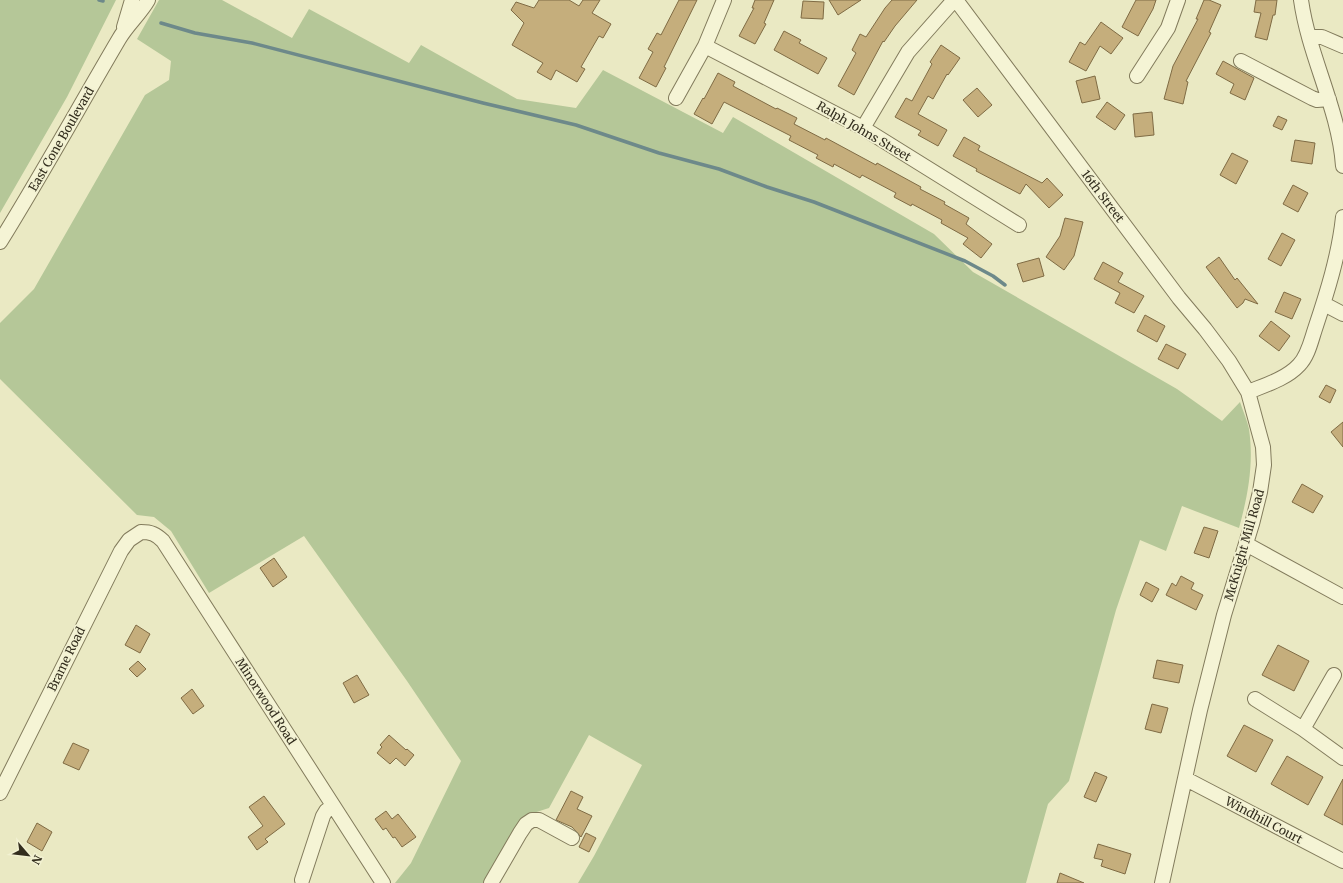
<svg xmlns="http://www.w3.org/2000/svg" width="1343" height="883" font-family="Merriweather,serif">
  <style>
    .green { fill: #b5c798 }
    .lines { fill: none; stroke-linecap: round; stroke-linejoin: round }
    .stream { stroke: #6d898a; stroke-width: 3.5 }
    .building { fill: #c5ae7c; stroke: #7f6b44 }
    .minor-casing { stroke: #827b5c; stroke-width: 16 }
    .minor { stroke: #f5f4d5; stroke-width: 14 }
    .labels { text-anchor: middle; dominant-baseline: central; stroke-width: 3.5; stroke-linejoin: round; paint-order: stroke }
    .street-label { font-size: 12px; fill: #332e1e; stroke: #f2f1d2 }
  </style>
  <rect width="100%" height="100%" fill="#eae9c3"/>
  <path class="green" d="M0,0H116L67,97L0,213Z
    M159,0H222L292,38L309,9L409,63L421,45L517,99L576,108L603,70L723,133L733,117L934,234L973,272L1177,389L1222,421L1240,402C1243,411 1247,420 1249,429C1254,464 1248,495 1239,528L1182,506L1166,551L1140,540L1116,610L1069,781L1048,804L1026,883H578L594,856L642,765L589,735L549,808L524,816L486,883H395L411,863L461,761L407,681L304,536L209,593L171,531L154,517L137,515L0,379V323L34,289L145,95L169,80L171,61L137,39Z"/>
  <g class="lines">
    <path class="stream" d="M99,0L103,1
      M161,23L195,33L252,43L483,103L576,125L659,153L719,169L767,187L814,202L965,261L993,276L1005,285"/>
  </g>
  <path class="building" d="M539,0H569L579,6L583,0H600L592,13L611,24L603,38L599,36L581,67L585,69L577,82L556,70L551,80L537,72L543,63L512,45L524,23L511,10L516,2L534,8Z
    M679,0H697L664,67L666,68L656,87L639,78L653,52L648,49L657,33L661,35Z
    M755,0H774L764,23L766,24L755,44L739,36L754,8H752Z
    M829,0H861L838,15Z
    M892,0H917L895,26L884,42L883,41L854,95L838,86L856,53L852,50L860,34L866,37L885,8Z
    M1136,0H1156L1153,9L1138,36L1122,27Z
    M1204,0H1209L1221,5L1209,32L1211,33L1186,81L1188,82L1183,104L1164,99L1173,66L1198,19H1196Z
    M1256,0H1277L1275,15H1273L1267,40L1255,37L1261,13L1254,12Z
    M803,1L824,2L823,19L801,18Z
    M1101,22L1123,38L1111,54L1100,46L1086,71L1069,62L1080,42L1085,45Z
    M784,31L801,40L799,43L827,58L818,74L774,50Z
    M941,45L960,58L948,75L947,74L933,99L928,96L918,114L947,130L938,146L918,135L921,131L895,117L906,98L912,101L932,64L930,62Z
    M1223,61L1254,78L1245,100L1230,93L1234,84L1216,74Z
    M718,73L735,82L733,86L776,109L777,108L797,118L794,124L825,140L826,138L876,165L877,163L921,187L920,189L945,202L944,204L969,218L966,224L992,244L981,258L963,244L968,238L941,223L942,220L912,204L911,206L894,197L896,193L862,175L860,178L834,164L833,167L816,158L818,155L789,140L791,136L724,102L712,124L694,114L703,98L704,99Z
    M1095,76L1100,99L1082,103L1076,81Z
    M977,88L992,105L978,117L963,100Z
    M1107,102L1125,115L1115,130L1096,117Z
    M1152,112L1154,135L1135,137L1133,114Z
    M1278,116L1287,120L1282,130L1273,126Z
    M964,137L980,146L978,150L1042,183L1047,178L1063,195L1049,208L1026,184L1020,194L976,171L977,169L953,156Z
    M1295,140L1315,143L1312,164L1291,161Z
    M1232,153L1248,161L1236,184L1220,175Z
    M1293,185L1308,193L1298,212L1283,204Z
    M1065,218L1083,222L1074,256L1064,270L1046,257L1060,236Z
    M1282,233L1295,240L1281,266L1268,259Z
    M1219,257L1235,280L1237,278L1258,304L1245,299L1243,303L1237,308L1206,267Z
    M1039,258L1044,276L1023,282L1017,264Z
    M1103,262L1123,273L1118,282L1144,296L1134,313L1115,303L1120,293L1094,279Z
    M1284,292L1301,299L1292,319L1275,312Z
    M1145,315L1165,326L1157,342L1137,331Z
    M1271,321L1290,336L1279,351L1259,336Z
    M1166,344L1186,354L1178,369L1158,359Z
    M1326,385L1336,390L1330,403L1319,397Z
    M1343,422V447L1331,432Z
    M1302,484L1323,496L1313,513L1292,502Z
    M1204,527L1218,531L1209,558L1194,553Z
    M274,558L287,577L273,587L260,568Z
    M1181,576L1194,583L1191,589L1203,595L1196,610L1166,595L1172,583L1176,586Z
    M1146,582L1159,589L1152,602L1140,595Z
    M136,625L150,634L140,653L125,645Z
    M1278,645L1309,661L1294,691L1262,675Z
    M1157,660L1183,665L1179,683L1153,678Z
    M138,661L146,669L137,677L129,669Z
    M357,675L369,695L354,703L343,683Z
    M192,689L204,706L193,714L181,698Z
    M1152,704L1168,708L1161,733L1145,729Z
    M1244,725L1273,740L1256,772L1227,756Z
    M389,735L406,750L407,749L414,755L405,766L396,758L390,764L377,753L382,747L380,745Z
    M73,743L89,750L79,770L63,763Z
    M1287,756L1323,777L1308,805L1271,784Z
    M1095,772L1107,777L1096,802L1084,797Z
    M1343,779V825L1324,815Z
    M571,791L583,797L577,809L592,816L581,837L572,827L556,820Z
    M264,796L285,824L265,839L268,842L257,850L248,837L263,826L249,807Z
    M386,811L392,819L398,814L416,837L402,847L395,837L393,838L386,828L383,830L375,819Z
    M37,823L52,832L42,851L27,842Z
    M586,833L596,838L589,852L579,847Z
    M1098,844L1131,854L1125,874L1101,866L1103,860L1094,858Z
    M1060,873L1084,883H1057Z"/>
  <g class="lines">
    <g class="minor-casing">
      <path id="minor" d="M956,0L1179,298L1205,329L1229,361L1248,392L1263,447L1264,465L1260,492L1252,524L1224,615L1200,710L1162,883
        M1301,0C1309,57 1339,109 1343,166
        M124,27L132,0
        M1309,37H1322L1343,46
        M705,46L863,128L1019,225
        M1241,61L1312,98L1317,100L1329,99
        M1137,76L1168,28L1178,0
        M676,98L705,46L724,0
        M863,128L908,52L954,0
        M0,242C41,176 79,107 119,39C127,25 140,14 148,0
        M1324,304L1343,314
        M1248,392C1265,385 1286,379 1299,365C1308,356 1311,341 1315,329C1327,293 1339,255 1343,217
        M1246,544L1343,597
        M1255,699L1303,729L1343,758
        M1303,729L1334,675
        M1186,779L1343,861
        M0,793L121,551L129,540L141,532C151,532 156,534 163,541L383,883
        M302,880L323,816L326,811L333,806
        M491,883L520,833L526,824L532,820H539L572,838"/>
    </g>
    <use href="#minor" class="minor"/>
  </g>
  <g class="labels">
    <g class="street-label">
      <text transform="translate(864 131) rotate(30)">Ralph Johns Street</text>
      <text transform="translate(61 139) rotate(-60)">East Cone Boulevard</text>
      <text transform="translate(1103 196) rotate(53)">16th Street</text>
      <text transform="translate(1244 545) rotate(-74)">McKnight Mill Road</text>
      <text transform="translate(66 659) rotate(-64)">Brame Road</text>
      <text transform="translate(266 701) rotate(57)">Minorwood Road</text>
      <text transform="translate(1264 820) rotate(28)">Windhill Court</text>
    </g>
  </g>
  <g transform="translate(28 855) rotate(118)" stroke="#f2f1d2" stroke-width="3" paint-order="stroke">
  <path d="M0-3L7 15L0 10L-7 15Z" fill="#332e1e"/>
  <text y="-6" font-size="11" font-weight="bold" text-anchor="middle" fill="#332e1e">N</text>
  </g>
</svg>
